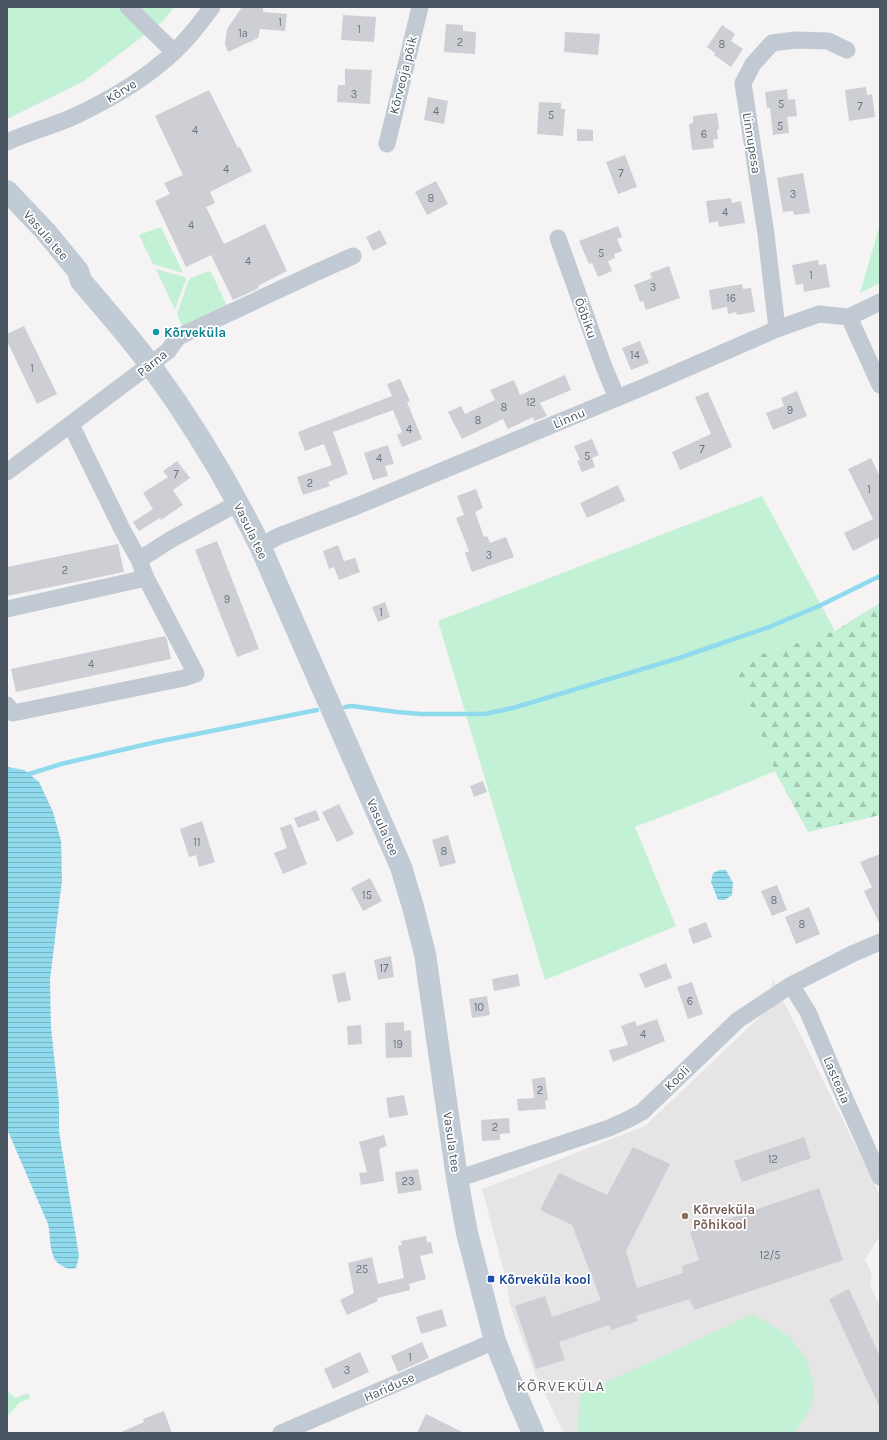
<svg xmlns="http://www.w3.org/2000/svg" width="887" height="1440" font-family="Karla,sans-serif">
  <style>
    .education { fill: #e6e4e5 }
    .green { fill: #c3f1d5 }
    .forest { fill: url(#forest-firs) }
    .water { fill: url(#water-rules) }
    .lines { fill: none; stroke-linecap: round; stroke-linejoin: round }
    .stream { stroke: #90daee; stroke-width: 4.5 }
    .building { fill: #cdcfd5 }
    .street { stroke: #c1cad2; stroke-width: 17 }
    .secondary { stroke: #c1cbd6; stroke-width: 22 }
    .culture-dot { fill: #0f9aa8; stroke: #fff; stroke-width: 1.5 }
    .education-dot { fill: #8d6e63; stroke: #fff; stroke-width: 1.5 }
    .transit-dot { fill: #1a4fb4; stroke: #fff; stroke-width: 1.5 }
    .labels { text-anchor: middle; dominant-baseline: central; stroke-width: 3.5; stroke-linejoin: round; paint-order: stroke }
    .number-label { font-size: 11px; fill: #6b747e }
    .street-label { font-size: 13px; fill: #4a5661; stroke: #fff }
    .culture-label { font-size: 13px; font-weight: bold; fill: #0d838f; stroke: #fff; text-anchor: start }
    .education-label { font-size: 13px; font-weight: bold; fill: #785e54; stroke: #fff; text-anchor: start }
    .transit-label { font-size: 13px; font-weight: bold; fill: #164399; stroke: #fff; text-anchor: start }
    .quarter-label { font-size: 15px; letter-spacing: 1px; fill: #5f6368; stroke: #fff }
  </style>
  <defs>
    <pattern id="forest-firs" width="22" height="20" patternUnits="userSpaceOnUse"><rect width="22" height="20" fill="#c3f1d5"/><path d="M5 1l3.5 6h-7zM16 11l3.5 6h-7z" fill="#a0c6b0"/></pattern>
    <pattern id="water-rules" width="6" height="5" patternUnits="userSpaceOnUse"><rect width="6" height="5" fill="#90daee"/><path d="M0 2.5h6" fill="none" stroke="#78b4c4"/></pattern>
  </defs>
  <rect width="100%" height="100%" fill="#f5f3f3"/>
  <path class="education" d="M773,980L880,1195V1236L865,1259L872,1275L870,1285L880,1306V1433H564L536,1376L510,1304L506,1279L482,1189L530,1171L645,1126L766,1011Z"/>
  <path class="green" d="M7,7H174L163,21L84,81L7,119Z
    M880,224V283L860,293Z
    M161,227L183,273L153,264L139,235Z
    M156,269L185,277L186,279L175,310Z
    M208,271L211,272L227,306L182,326L177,314L189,279Z
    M762,496L835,631L734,663L775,771L715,796L635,827L676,926L545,980L438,621Z
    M753,1314L789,1336L806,1358L814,1385L812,1405L795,1433H579L577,1426L581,1394Z
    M7,1391L16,1398L28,1393L30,1398L19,1403L7,1417Z"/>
  <path class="forest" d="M880,603V815L808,832L775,771L734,663L835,631Z"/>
  <path class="water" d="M7,767L24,770L39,782L53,812L61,841L62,880L50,980L51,1028L59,1102V1131L79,1256L76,1268C71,1269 69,1269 64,1267C47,1259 52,1240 48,1224L7,1129Z
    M719,870H726L733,883L732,895L725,900H718L711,882L713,873Z"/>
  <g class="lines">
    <path class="stream" d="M345,707L352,706L397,712L421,714H485L513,708L679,658L769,627L819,606L880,576
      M29,774L61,764L156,742L317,710"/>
  </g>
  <path class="building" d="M242,7H263V12L287,14L285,31L260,29L258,38L228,52L225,44L227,29Z
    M343,15L376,17L374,42L341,40Z
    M446,24L463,25V31L476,32L475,54L444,52Z
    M722,25L735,34L731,41L743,49L731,67L714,55L715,53L707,47Z
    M565,32L600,34L598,55L564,52Z
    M345,69L372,70L370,104L337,102L338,85H345Z
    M866,87L867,95L872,94L875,117L849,121L845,90Z
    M787,89L788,100L795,99L797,116L787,117L789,133L773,135L770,108H767L765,92Z
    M209,90L238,148L240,147L252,171L210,192L215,203L206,207L224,244L265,224L287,271L258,286L259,288L233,300L211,255L186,267L155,201L170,194L164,183L183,175L155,116Z
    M428,97L448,101L444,124L424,120Z
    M539,102L561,103V109H565L563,136L537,134Z
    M717,113L719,129L717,130L718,139L713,140L714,148L692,150L689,124L693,123V116Z
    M577,129L593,130V141H577Z
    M625,155L637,187L618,194L606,162Z
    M803,173L810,213L794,215L793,211L783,212L777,178Z
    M436,181L448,204L427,215L415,192Z
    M731,198L732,203L741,201L745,223L719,227L718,221L709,223L706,201Z
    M618,226L622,237L617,239L622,251L614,254L615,258L608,261L612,271L598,277L592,263L589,264L579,241Z
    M380,230L387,244L373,251L366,237Z
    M818,260L819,265L826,264L830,287L804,292L803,284L796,285L792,265Z
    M669,266L680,298L646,310L643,301L640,302L634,285L652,278L650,273Z
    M742,284L743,289L751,288L755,312L737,315L736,312L728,314L727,307L712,310L709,290Z
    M24,326L57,394L37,404L7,341V334Z
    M640,341L649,363L631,370L622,348Z
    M565,375L571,390L540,403L547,416L534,421L533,417L508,429L503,419L462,439L448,412L461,406L465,414L495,400L490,390L514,380L520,395Z
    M400,379L410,401L407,402L422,439L402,447L397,435L402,432L393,410L333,432L348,474L328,482L330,486L303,495L297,477L332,465L324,444L305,451L298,432L392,396L387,384Z
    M797,391L807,416L773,430L766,413L784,406L781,398Z
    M708,392L732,447L680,470L672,452L711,434L695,397Z
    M592,439L599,455L592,458L595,467L582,472L577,461L580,460L574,446Z
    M388,445L394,464L385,466L388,476L373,480L364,453Z
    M871,458L880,477V537L853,551L844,533L873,519L848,469Z
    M177,461L190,478L173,490L183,505L161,520L160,518L139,531L133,522L153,509L143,493L168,477L163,471Z
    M618,485L625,501L587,518L580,503Z
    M476,489L483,508L475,512L484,537L487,536L490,543L506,537L514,557L472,572L465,553L469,551L456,518L464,515L457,496Z
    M217,541L259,649L237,657L195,550Z
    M118,544L124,572L7,596V567Z
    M338,545L344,561L355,558L360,572L339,580L334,567L329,569L323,551Z
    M385,602L390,617L378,622L372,607Z
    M165,636L167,640L171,659L16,692L11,669Z
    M483,781L487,792L474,797L470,786Z
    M339,804L354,834L337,842L322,812Z
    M316,810L320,820L298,828L294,818Z
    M202,821L215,862L199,867L196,855L189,857L180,829Z
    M291,824L307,864L283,874L274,853L287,848L280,828Z
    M448,835L456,863L440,867L432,840Z
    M880,854V925L864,891L872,887L860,862Z
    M370,878L382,901L363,911L351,888Z
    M777,885L787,910L772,916L761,891Z
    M809,907L820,934L796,944L785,917Z
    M706,922L712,937L693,944L688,929Z
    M391,956L394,977L378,980L374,960Z
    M666,963L672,978L645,988L639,974Z
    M345,972L351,1000L338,1003L332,975Z
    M518,974L520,986L494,991L492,979Z
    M692,982L703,1014L688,1019L677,987Z
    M487,996L490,1015L472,1018L469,999Z
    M657,1019L665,1041L613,1062L609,1050L628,1045L621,1026L635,1021L637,1026Z
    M404,1022V1031L411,1030L412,1057L386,1058L385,1023Z
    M361,1025L362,1044L348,1045L347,1026Z
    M545,1077L548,1100L545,1101L546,1109L518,1111L517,1099L534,1098L532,1079Z
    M404,1095L408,1115L389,1118L386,1098Z
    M509,1118L510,1133L500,1134V1140L482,1141L481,1120Z
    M384,1135L387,1146L379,1149L384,1181L361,1185L359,1173L367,1172L359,1142Z
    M804,1137L811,1158L742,1182L734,1161Z
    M633,1147L670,1164L626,1251L637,1288L683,1273L682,1266L699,1260L690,1232L819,1188L843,1260L694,1310L690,1299L636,1316L638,1321L611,1330L609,1325L559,1342L565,1360L536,1369L515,1306L545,1296L552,1317L601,1300L572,1225L540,1210L559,1173L607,1195Z
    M418,1169L422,1190L398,1194L395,1172Z
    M426,1236L427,1242H431L433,1253L420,1256L426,1279L409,1284L410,1290L377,1298L378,1301L347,1315L340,1300L354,1293L348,1263L372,1257L378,1284L404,1278L398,1246L402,1245L401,1241Z
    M849,1289L880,1357V1408L829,1299Z
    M442,1309L447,1326L421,1334L416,1317Z
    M422,1342L429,1358L398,1372L391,1356Z
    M360,1352L369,1372L333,1389L324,1369Z
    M164,1411L172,1433H119L144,1422L143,1419Z
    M426,1414L464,1433H417Z"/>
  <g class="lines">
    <path class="street" d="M128,7L174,52
      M7,142C29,132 53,126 75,116C111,99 146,79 175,51C189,38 201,22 212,7
      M387,144L420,7
      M558,238L604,367L617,398
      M849,317L880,385
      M777,329L766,234L743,83L753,64L772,43L796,40L828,41L847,50
      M71,425L122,529L139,560
      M7,472L168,351L178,337L317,272L353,256
      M260,546L279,536L357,506L646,386L777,329L819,314L849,317L880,302
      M7,609L146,578
      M7,705L13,713L184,678L196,674L146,578L139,560L170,540L238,503
      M791,985L808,1012L838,1083L880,1177
      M457,1178L469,1175L609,1128L627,1120L642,1112L738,1020L791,985L852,954L880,942
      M281,1433L495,1341"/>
    <path class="secondary" d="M7,191L46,232L78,271L81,281C105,309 129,336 151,366C192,422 229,483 260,546L401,867L413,907L425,954L457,1178L467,1233L495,1341L516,1394L533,1433"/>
  </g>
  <circle class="culture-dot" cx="156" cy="332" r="4"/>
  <circle class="education-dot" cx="685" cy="1216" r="4"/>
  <rect class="transit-dot" x="487" y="1275" width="8" height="8" rx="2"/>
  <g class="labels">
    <g class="number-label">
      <text x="280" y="22">1</text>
      <text x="359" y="29">1</text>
      <text x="243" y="33">1a</text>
      <text x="460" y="42">2</text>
      <text x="722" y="44">8</text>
      <text x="354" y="94">3</text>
      <text x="781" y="104">5</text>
      <text x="860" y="106">7</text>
      <text x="436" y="111">4</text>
      <text x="551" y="115">5</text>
      <text x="780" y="126">5</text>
      <text x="195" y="130">4</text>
      <text x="704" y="134">6</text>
      <text x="226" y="169">4</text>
      <text x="621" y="173">7</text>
      <text x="793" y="194">3</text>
      <text x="431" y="198">8</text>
      <text x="725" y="212">4</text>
      <text x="191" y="225">4</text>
      <text x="601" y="253">5</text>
      <text x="248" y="261">4</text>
      <text x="811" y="275">1</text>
      <text x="653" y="287">3</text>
      <text x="731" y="298">16</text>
      <text x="635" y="355">14</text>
      <text x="32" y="368">1</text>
      <text x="531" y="402">12</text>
      <text x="504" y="407">8</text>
      <text x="790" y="410">9</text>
      <text x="478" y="420">8</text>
      <text x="409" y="429">4</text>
      <text x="702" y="449">7</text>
      <text x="587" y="456">5</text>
      <text x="379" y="458">4</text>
      <text x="176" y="474">7</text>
      <text x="310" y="483">2</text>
      <text x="869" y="489">1</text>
      <text x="489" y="555">3</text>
      <text x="65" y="570">2</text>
      <text x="227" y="599">9</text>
      <text x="381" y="612">1</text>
      <text x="91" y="664">4</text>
      <text x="197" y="842">11</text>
      <text x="444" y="851">8</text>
      <text x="367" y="895">15</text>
      <text x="774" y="900">8</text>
      <text x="802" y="924">8</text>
      <text x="384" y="968">17</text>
      <text x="690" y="1001">6</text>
      <text x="479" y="1007">10</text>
      <text x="643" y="1034">4</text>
      <text x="398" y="1044">19</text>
      <text x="540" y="1090">2</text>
      <text x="495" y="1127">2</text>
      <text x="773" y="1159">12</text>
      <text x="408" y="1181">23</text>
      <text x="770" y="1255">12/5</text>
      <text x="362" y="1269">25</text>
      <text x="410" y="1357">1</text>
      <text x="347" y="1370">3</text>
    </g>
    <g class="street-label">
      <text transform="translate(403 75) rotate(-76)">Kõrveoja põik</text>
      <text transform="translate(121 91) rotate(-32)">Kõrve</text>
      <text transform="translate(752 143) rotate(81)">Linnupesa</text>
      <text transform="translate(46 235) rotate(49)">Vasula tee</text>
      <text transform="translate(586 318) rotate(70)">Ööbiku</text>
      <text transform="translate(152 363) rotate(-39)">Pärna</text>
      <text transform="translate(569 418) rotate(-23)">Linnu</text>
      <text transform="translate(251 531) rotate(64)">Vasula tee</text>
      <text transform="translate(383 827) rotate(66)">Vasula tee</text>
      <text transform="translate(677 1078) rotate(-44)">Kooli</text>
      <text transform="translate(837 1080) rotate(67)">Lasteaia</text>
      <text transform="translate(452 1142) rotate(82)">Vasula tee</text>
      <text transform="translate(389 1387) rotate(-24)">Hariduse</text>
    </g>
    <g class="culture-label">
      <text x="164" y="332">Kõrveküla</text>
    </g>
    <g class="education-label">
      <text x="693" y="1209">Kõrveküla<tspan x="693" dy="15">Põhikool</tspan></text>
    </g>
    <g class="transit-label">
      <text x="499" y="1279">Kõrveküla kool</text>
    </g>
    <g class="quarter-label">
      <text x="561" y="1386">KÕRVEKÜLA</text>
    </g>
  </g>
  <rect width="887" height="1440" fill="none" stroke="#4a5661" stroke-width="16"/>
</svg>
